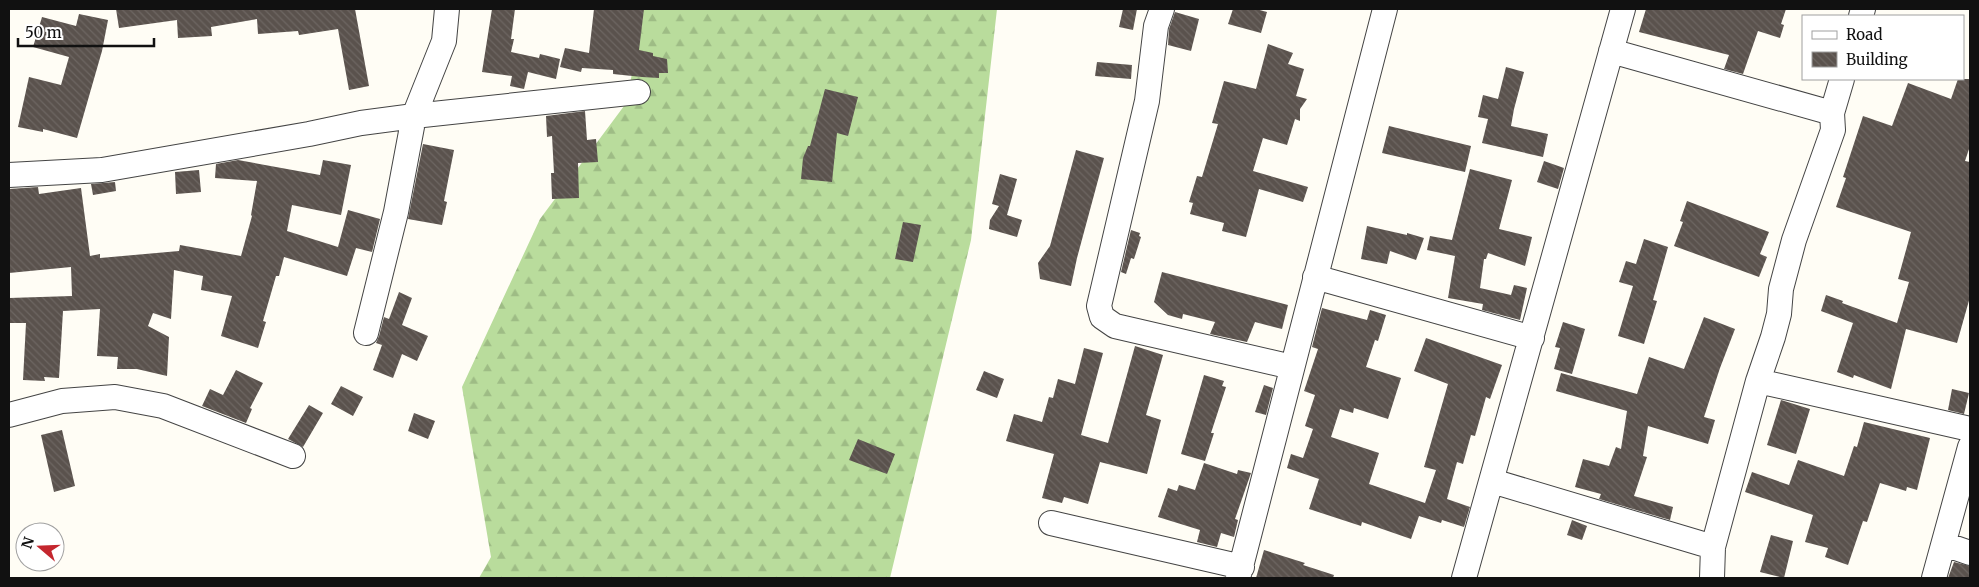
<svg xmlns="http://www.w3.org/2000/svg" width="1979" height="587" font-family="Merriweather,serif">
  <style>
    .forest { fill: url(#forest-firs) }
    .building { fill: url(#building-back-hatch) }
    .lines { fill: none; stroke-linecap: round; stroke-linejoin: round }
    .minor-casing { stroke: #444; stroke-width: 26 }
    .minor { stroke: #fff; stroke-width: 24 }
  </style>
  <defs>
    <pattern id="forest-firs" width="22" height="20" patternUnits="userSpaceOnUse" patternTransform="scale(1.25)"><rect width="22" height="20" fill="#b9dc9c"/><path d="M5 1l3.5 6h-7zM16 11l3.5 6h-7z" fill="#9ebc85"/></pattern>
    <pattern id="building-back-hatch" width="6" height="6" patternUnits="userSpaceOnUse" patternTransform="scale(1.25)"><rect width="6" height="6" fill="#5a524d"/><path d="M-1 5l2 2M0 0l6 6M5-1l2 2" fill="none" stroke="#6d6662"/></pattern>
  </defs>
  <rect width="100%" height="100%" fill="#fffdf5"/>
  <path class="forest" d="M643,9H997L971,240L890,578H479L491,557L462,387L540,219L627,102Z"/>
  <path class="building" d="M116,9H355L369,86L349,90L338,29L299,35L298,31L258,34L257,19L211,27L212,36L178,38L177,20L119,28Z
    M492,9H515L511,39H514L511,52L539,58L540,54L560,59L556,79L528,72L524,89L510,86L512,76L482,72Z
    M594,9H644L639,50L653,53V56L667,59L668,73H659V78L642,77L613,74V70L582,68L581,72L560,67L565,48L589,53Z
    M1123,9H1137L1133,30L1119,27Z
    M1233,9H1256L1267,12L1261,33L1228,24Z
    M1646,9H1786L1781,24L1784,25L1780,38L1758,31L1743,74L1724,69L1729,55L1639,32Z
    M1175,12L1199,19L1191,51L1168,45L1169,29Z
    M79,14L108,20L102,51L77,138L43,129V132L18,127L29,77L61,85L69,57L33,47L42,17L76,26Z
    M1268,44L1293,53L1288,64L1304,69L1296,96L1307,99L1300,109V121L1295,119L1287,145L1263,138L1253,171L1308,187L1303,202L1259,189L1246,237L1222,231L1224,223L1190,214L1193,203L1189,202L1197,176L1202,177L1218,124L1212,123L1224,81L1256,89Z
    M1097,62L1132,65L1131,79L1095,76Z
    M1506,67L1524,72L1514,109L1511,126L1548,134L1543,157L1482,143L1488,119L1478,117L1483,95L1498,99Z
    M1958,79H1970V146L1965,161L1970,162V297L1957,343L1906,329L1891,389L1854,375L1853,378L1837,372L1853,323L1821,311L1826,295L1843,301L1842,303L1897,323L1909,282L1898,279L1911,232L1836,207L1846,178L1843,177L1863,116L1892,126L1908,83L1951,99Z
    M825,89L858,97L848,136L837,133L832,182L801,179L803,158L808,146H810Z
    M585,111L587,140L596,139L598,162L578,163L579,198L552,199L551,173H554L552,136L547,137L546,116Z
    M1389,126L1471,146L1465,172L1382,153Z
    M423,144L454,150L444,201L447,202L442,225L408,219Z
    M1076,150L1104,158L1077,258L1071,286L1040,279L1038,263L1050,246Z
    M238,160L320,175L323,160L351,165L341,215L292,205L287,231L338,247L348,210L380,219L372,252L356,248L347,276L284,257L279,276H276L263,321L266,322L258,348L221,336L232,296L201,290L203,276L174,270L171,319L153,313L148,326L169,337L167,376L137,369H117L118,357L97,356L100,309L63,311L59,378L44,377L45,381L23,380L26,323H9V298L72,296L71,267L9,273V189L38,187L39,194L81,188L90,256L100,254V258L179,251L180,245L241,256L252,216L251,215L257,181L215,178L216,164Z
    M1544,161L1564,168L1558,189L1537,182Z
    M1470,169L1512,180L1499,229L1532,237L1525,266L1488,253L1486,259H1484L1480,288L1511,295L1514,285L1527,288L1520,320L1482,310L1483,304L1448,298L1455,256L1427,250L1430,236L1452,240Z
    M199,170L201,192L176,194L175,172Z
    M1000,174L1017,179L1007,215L1022,220L1017,237L989,229L990,220L999,206L992,204Z
    M115,182L116,191L93,195L91,184Z
    M1687,201L1769,232L1760,254L1767,257L1759,277L1674,246L1683,222L1680,221Z
    M903,222L921,225L913,262L895,259Z
    M1367,226L1407,235V233L1424,238L1416,260L1390,251L1387,264L1361,259Z
    M1131,230L1140,233L1139,236L1141,237L1134,259L1131,258L1126,274L1121,272Z
    M1644,239L1668,247L1653,300L1657,301L1644,344L1618,336L1633,286L1619,282L1626,261L1636,264Z
    M1162,272L1288,305L1282,329L1255,322L1247,342L1210,334L1215,322L1183,314L1182,319L1168,315L1154,302Z
    M399,292L412,298L402,325L428,336L417,361L402,354L393,378L373,370L382,345L376,343L379,336L384,317L389,319Z
    M1322,308L1367,320L1370,310L1386,315L1378,341L1375,340L1366,367L1401,378L1388,419L1354,408L1353,413L1340,409L1331,437L1379,453L1369,484L1425,503L1436,470L1424,467L1448,384L1414,371L1426,338L1502,365L1490,399L1486,397L1475,436L1471,435L1463,464L1457,462L1447,499L1470,507L1464,527L1442,520L1441,523L1419,516L1411,539L1362,522L1361,526L1309,509L1319,479L1287,468L1291,454L1303,458L1313,429L1305,426L1315,395L1304,391L1318,349L1312,347Z
    M1704,317L1735,329L1720,368L1704,417L1715,420L1708,444L1648,426L1643,456L1647,457L1634,496L1673,507L1670,520L1599,499L1601,494L1575,487L1583,459L1609,466L1616,447L1621,449L1627,411L1556,391L1561,373L1637,394L1649,357L1684,369Z
    M1563,322L1585,329L1572,374L1554,369L1560,348L1555,347Z
    M1135,346L1163,355L1146,415L1161,420L1147,474L1100,462L1088,504L1064,497L1062,503L1042,498L1054,454L1006,441L1014,414L1042,422L1049,397L1053,398L1058,379L1075,384L1084,348L1103,353L1081,435L1108,443Z
    M236,370L263,383L250,408L252,409L246,423L202,406L210,389L223,395Z
    M984,371L1004,379L997,398L976,390Z
    M1204,375L1224,381L1222,386L1226,387L1211,433H1214L1205,461L1181,454Z
    M1264,385L1273,388L1266,415L1255,412Z
    M341,386L363,397L353,416L331,404Z
    M1952,389L1969,393L1964,414L1948,410Z
    M1781,400L1810,409L1796,454L1767,445Z
    M309,405L323,413L303,447L288,439Z
    M414,413L435,421L428,439L408,431Z
    M1864,422L1930,438L1917,490L1907,487L1906,491L1880,483L1867,522L1863,521L1848,565L1825,557L1828,548L1805,542L1813,515L1745,492L1752,472L1789,485L1798,460L1844,476L1854,446L1857,447Z
    M62,430L75,486L54,492L41,435Z
    M858,439L895,454L887,474L849,460Z
    M1204,463L1237,474L1238,470L1251,473L1235,519L1238,520L1234,537L1221,533L1217,547L1197,542L1200,530L1158,517L1168,488L1177,491L1179,485L1195,490Z
    M1572,520L1587,526L1582,540L1567,535Z
    M1771,535L1793,541L1784,578L1760,572Z
    M1264,550L1305,563L1303,565L1334,575L1333,578H1256Z
    M1954,562L1970,566V578H1948Z"/>
  <g class="lines">
    <g class="minor-casing">
      <path id="minor" d="M1162,9L1156,26L1147,101L1099,306L1102,317L1115,326L1292,367
        M1861,16L1863,9
        M1611,51L1832,113
        M9,175L102,170L309,134L361,123L414,116L638,92
        M1315,277L1532,338
        M366,333L396,212L414,116L444,41L447,9
        M1758,381L1970,429
        M9,415L62,401L115,397L163,406L293,456
        M1492,481L1713,547
        M1051,523L1242,567
        M1944,544L1970,553
        M1238,578L1385,9
        M1464,578L1623,9
        M1712,578L1713,547L1758,381L1773,337L1779,314L1781,289L1794,240L1833,130L1832,113L1842,79
        M1934,578L1970,447"/>
    </g>
    <use href="#minor" class="minor"/>
  </g>
  <rect width="1979" height="587" fill="none" stroke="#111111" stroke-width="20"/>
  <rect x="1802" y="15" width="162" height="65" fill="#ffffff" stroke="#a0a0a0"/>
  <rect x="1812" y="31" width="25" height="8" fill="#ffffff" stroke="#a0a0a0"/>
  <text x="1846" y="40" font-size="15" fill="#111111">Road</text>
  <rect x="1812" y="52" width="25" height="15" fill="url(#building-back-hatch)" stroke="#a0a0a0"/>
  <text x="1846" y="65" font-size="15" fill="#111111">Building</text>
  <g transform="translate(40 547) rotate(289)"><circle r="24" fill="#ffffff" stroke="#a0a0a0"/>
  <path d="M0-4L9 19L0 12L-9 19Z" fill="#c4262e"/>
  <text y="-8" font-size="14" font-weight="bold" text-anchor="middle" fill="#111111">N</text>
  </g>
  <path d="M18 38v8h136v-8" fill="none" stroke="#111111" stroke-width="2.5"/>
  <text x="25" y="38" font-size="15" fill="#111111" stroke="#ffffff" stroke-width="4" paint-order="stroke">50 m</text>
</svg>
